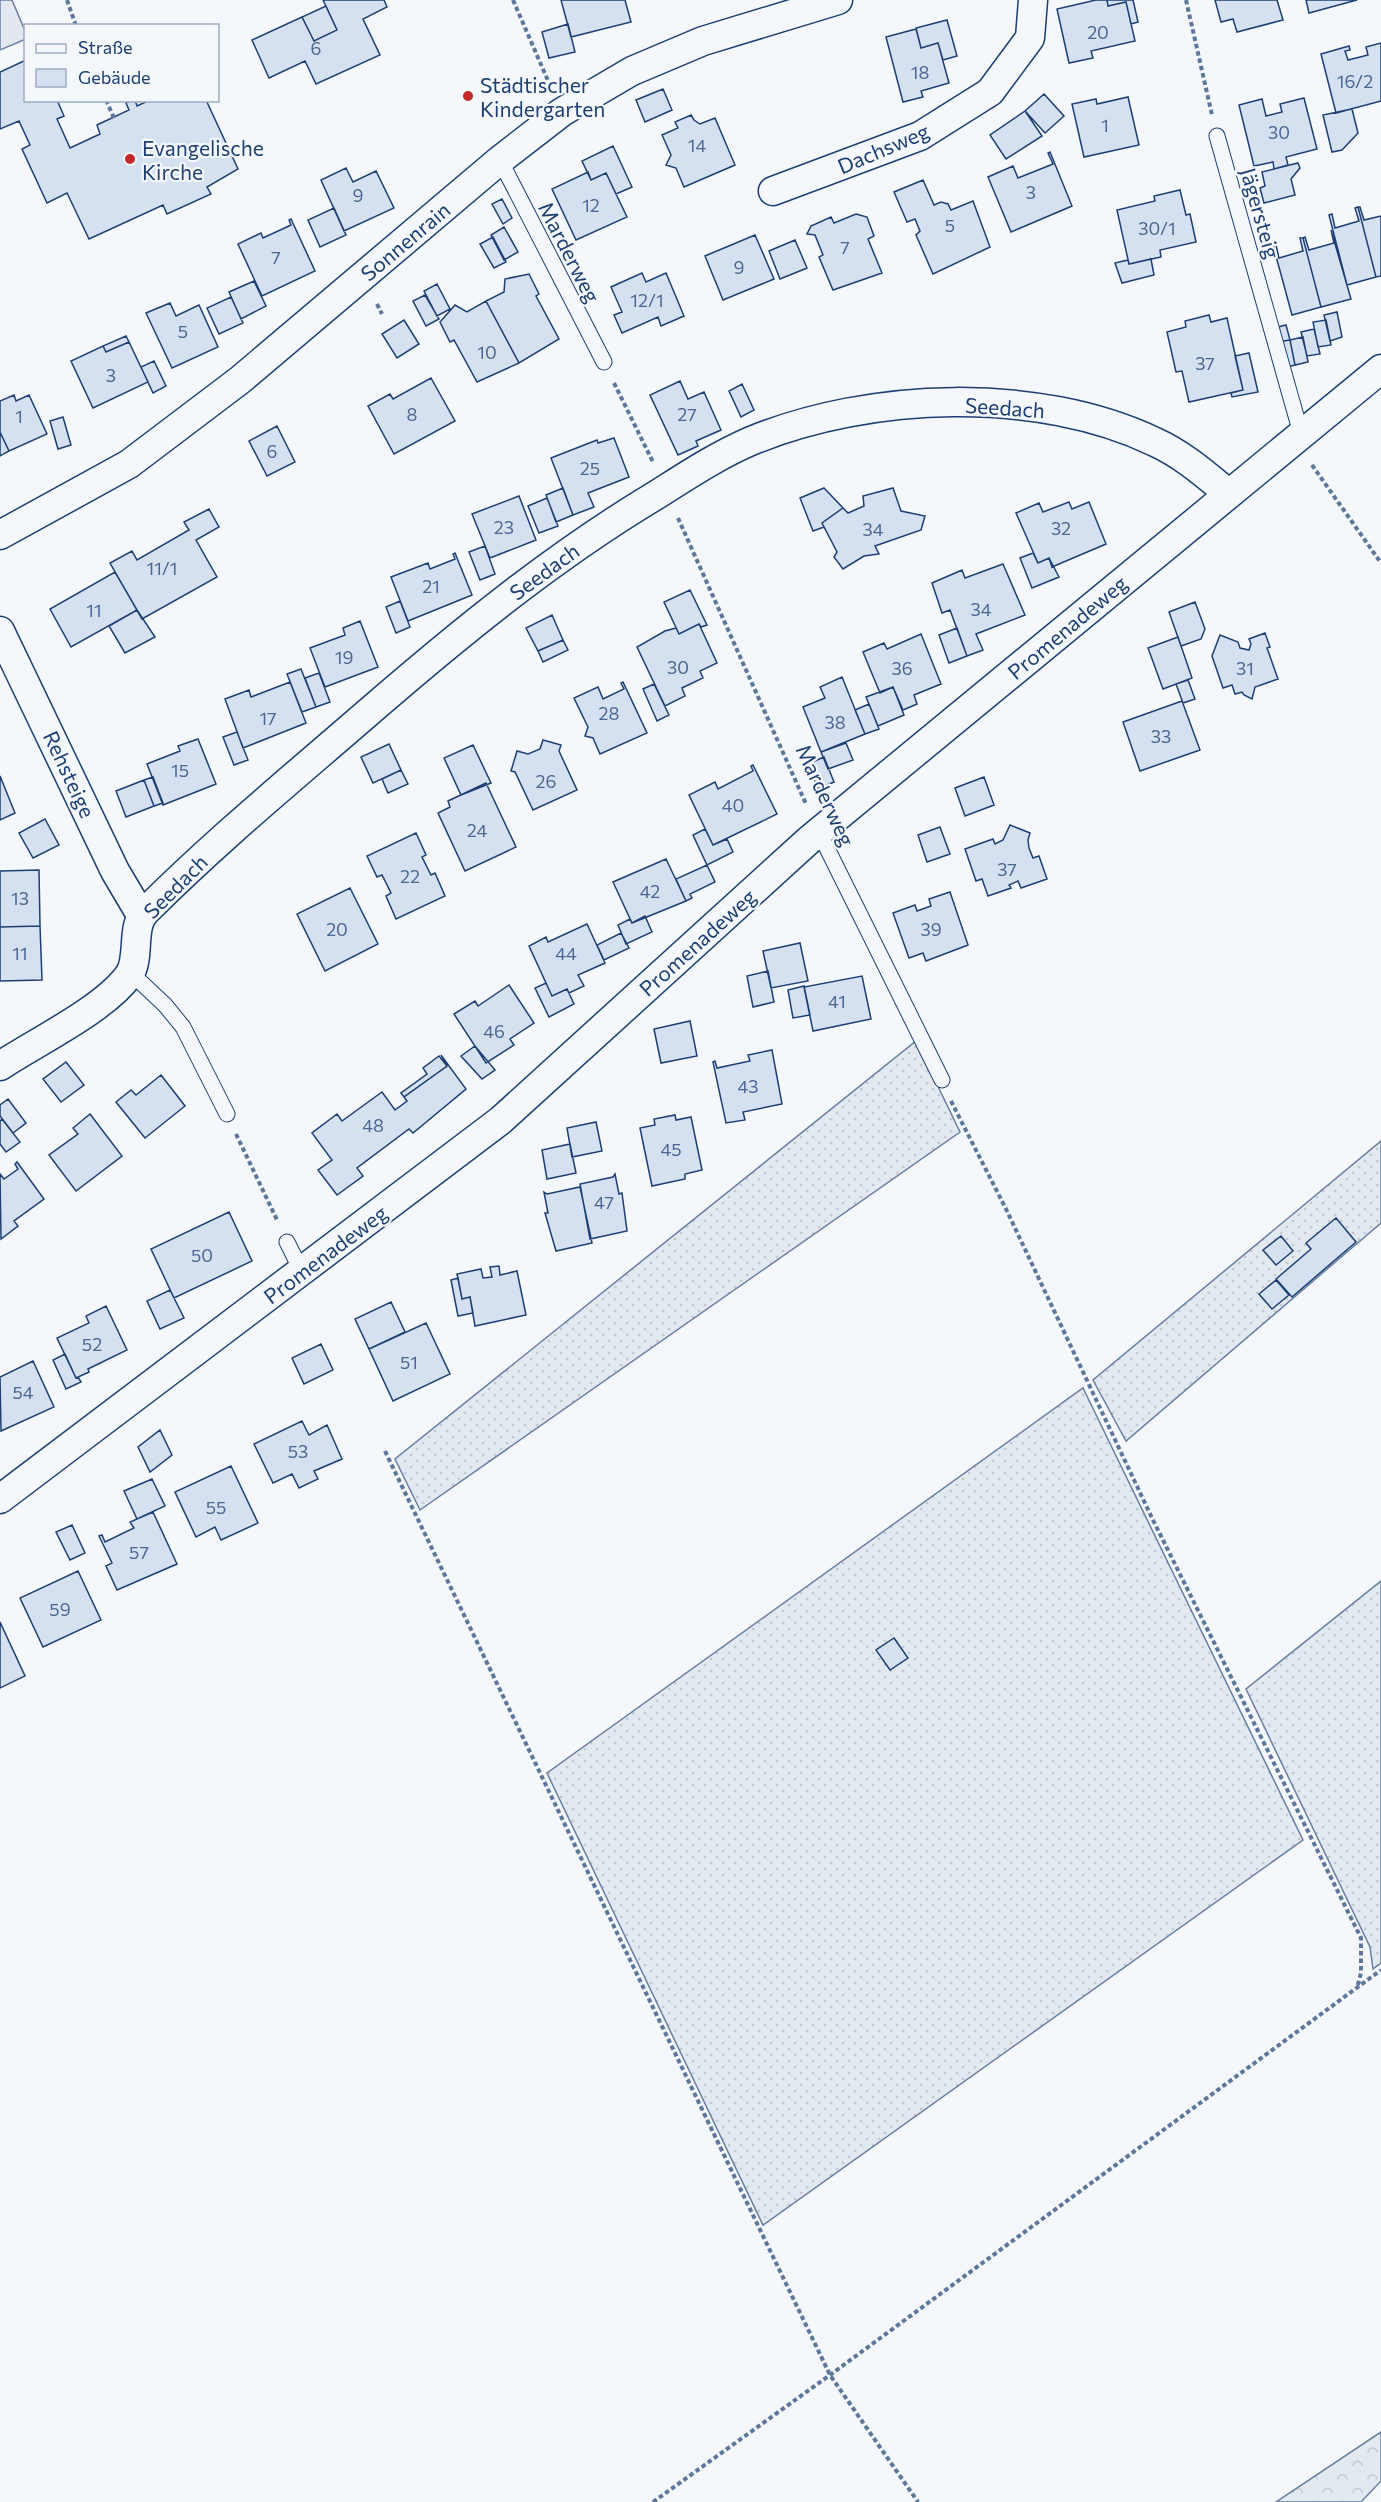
<svg xmlns="http://www.w3.org/2000/svg" width="1381" height="2502" font-family="Commissioner,sans-serif">
  <style>
    .grass { fill: url(#grass-dots); stroke: #687fa3; stroke-width: 1.5 }
    .forest { fill: url(#forest-crowns); stroke: #687fa3; stroke-width: 1.5 }
    .parking { fill: #e3e8f0; stroke: #687fa3; stroke-width: 1.5 }
    .building { fill: #d5e0f0; stroke: #1d3f73; stroke-width: 1.5 }
    .lines { fill: none; stroke-linecap: round; stroke-linejoin: round }
    .service-casing { stroke: #1d3f73; stroke-width: 17 }
    .minor-casing { stroke: #1d3f73; stroke-width: 31 }
    .path { stroke: #5e769c; stroke-width: 4; stroke-dasharray: 4.5 3; stroke-linecap: butt }
    .service { stroke: #f4f7fb; stroke-width: 15 }
    .minor { stroke: #f4f7fb; stroke-width: 28 }
    .poi-dot { fill: #c62828; stroke: #f4f7fb; stroke-width: 2 }
    .labels { text-anchor: middle; dominant-baseline: central; stroke-width: 4.5; stroke-linejoin: round; paint-order: stroke }
    .number-label { font-size: 18px; fill: #4b6792 }
    .poi-label { font-size: 21px; fill: #1d3f73; stroke: #f4f7fb; text-anchor: start }
    .street-label { font-size: 21px; fill: #1d3f73; stroke: #f4f7fb }
  </style>
  <defs>
    <pattern id="grass-dots" width="8" height="8" patternUnits="userSpaceOnUse" patternTransform="scale(1.5)"><rect width="8" height="8" fill="#e3e9f0"/><path d="M2 2h.1M6 6h.1" fill="none" stroke="#c2c9d1" stroke-width="1.8" stroke-linecap="round"/></pattern>
    <pattern id="forest-crowns" width="20" height="18" patternUnits="userSpaceOnUse" patternTransform="scale(1.5)"><rect width="20" height="18" fill="#e3e9f0"/><path d="M2 6a3 3 0 1 1 6 0M12 15a3 3 0 1 1 6 0" fill="none" stroke="#c2c9d1"/></pattern>
  </defs>
  <rect width="100%" height="100%" fill="#f4f7fb"/>
  <path class="grass" d="M916,1041L960,1132L420,1510L395,1459Z
    M1381,1141V1223L1126,1441L1093,1380Z
    M1083,1388L1303,1840L763,2225L547,1773Z
    M1381,1581V1963L1373,1969L1370,1947L1246,1689Z"/>
  <path class="forest" d="M1381,2432V2481L1361,2502H1276Z"/>
  <path class="parking" d="M0,0H12L25,31L26,39L0,50Z"/>
  <path class="building" d="M323,0H384L387,7L363,19L380,55L316,84L305,61L269,78L252,40L302,17L314,41L337,30Z
    M561,0H625L631,22L571,37Z
    M1096,0H1107L1108,6L1126,2L1135,41L1091,51L1093,58L1069,63L1057,9Z
    M1107,0H1133L1138,22L1131,24L1126,2L1108,6Z
    M1215,0H1277L1283,20L1237,32L1233,19L1221,22Z
    M1306,0H1357L1309,13Z
    M326,6L337,30L314,41L302,17Z
    M947,20L957,56L943,60L938,43L921,48L916,28Z
    M568,24L575,52L549,58L542,32Z
    M916,29L921,48L938,43L949,83L921,91L923,97L903,102L886,37Z
    M1381,43V101L1336,113L1321,54L1349,46L1350,50L1345,51L1348,60L1368,55L1366,47Z
    M26,60V100H57L64,116L57,119L70,148L100,134L97,125L129,110L126,103L131,100H135L137,106L150,100H206L238,169L207,187L211,194L167,214L163,205L89,239L67,193L47,203L22,149L30,145L19,121L0,129V72Z
    M663,89L672,110L645,122L636,100Z
    M1044,94L1064,116L1045,133L1025,111Z
    M1128,97L1139,145L1084,157L1072,104L1096,99L1097,104Z
    M1304,98L1317,149L1286,157L1288,165L1274,169L1273,162L1254,166L1239,105L1262,99L1266,116L1282,112L1280,104Z
    M1352,109L1358,133L1342,150L1332,152L1323,115Z
    M1025,111L1042,136L1006,159L990,135Z
    M691,115L694,120L700,124L715,118L735,165L684,187L676,168L666,165L671,155L662,135L678,128L675,122Z
    M613,146L632,187L616,194L606,173L591,180L582,161Z
    M1050,152L1072,206L1011,232L988,177L1013,166L1018,178L1053,164L1048,153Z
    M1298,163L1300,168L1291,179L1295,195L1264,203L1260,188L1265,186L1262,172Z
    M346,168L353,182L376,171L394,208L344,231L321,180Z
    M588,172L591,180L606,173L627,217L576,240L552,189Z
    M923,180L934,205L941,202L948,204L951,210L973,201L990,247L933,274L916,235L920,231L915,219L907,222L894,192Z
    M1180,190L1186,215L1190,214L1196,242L1160,250L1161,257L1129,264L1117,210L1155,201L1154,196Z
    M502,199L512,218L503,224L492,204Z
    M1358,207H1360L1364,220L1381,216V276L1376,277Z
    M1358,207L1376,277L1347,285L1329,215L1332,214L1335,228L1359,221L1355,208Z
    M334,208L346,235L320,247L308,220Z
    M856,214L867,217L874,236L868,239L882,273L833,290L819,257L823,255L815,235L807,234L811,226L831,217L834,223Z
    M291,219L315,271L262,296L238,244L261,233L263,238L291,225L289,220Z
    M504,227L518,252L504,260L491,235Z
    M1331,230L1351,299L1321,307L1303,238L1305,237L1309,250L1334,243Z
    M755,235L774,279L723,300L705,256Z
    M493,237L506,262L494,268L480,244Z
    M1300,238H1303L1321,307L1292,315L1273,245H1276L1279,258L1303,251Z
    M795,240L807,268L780,279L769,251Z
    M1151,259L1154,275L1122,283L1115,263L1128,260L1129,264Z
    M642,273L646,282L666,273L684,316L661,326L658,317L622,333L614,315L622,312L611,287Z
    M529,274L539,294L536,296L559,339L519,363L486,301L504,292L505,279Z
    M254,281L266,306L241,319L229,292Z
    M437,284L450,309L437,316L424,291Z
    M425,295L439,319L426,326L413,301Z
    M231,297L243,323L219,334L207,308Z
    M486,301L519,363L477,382L454,340L450,342L440,322L455,305L467,312Z
    M170,303L176,316L199,305L218,347L172,368L146,313Z
    M1337,312L1342,337L1330,341L1324,315Z
    M1209,315L1211,322L1227,318L1243,390L1189,402L1182,371L1176,372L1167,332L1186,327L1185,321Z
    M404,320L419,344L397,358L382,334Z
    M1326,320L1331,345L1318,347L1313,322Z
    M1286,325L1290,340L1277,342L1274,328Z
    M1314,329L1320,354L1307,356L1301,332Z
    M126,336L129,342L106,352L103,346Z
    M1303,337L1308,362L1295,365L1290,340Z
    M1290,340L1295,365L1283,368L1277,342Z
    M129,342L148,382L93,408L71,361L103,346L106,352Z
    M1249,353L1258,392L1232,397L1231,393L1243,390L1235,356Z
    M154,361L166,386L153,393L141,367Z
    M431,378L455,421L394,454L368,406L390,394L393,399Z
    M680,381L688,399L704,392L721,430L696,441L698,446L678,455L650,395Z
    M742,384L754,410L741,417L729,391Z
    M14,395L16,401L29,395L47,434L9,451L0,432V401Z
    M63,417L71,445L58,449L50,421Z
    M277,426L295,462L267,476L249,441Z
    M0,432L9,451L0,456Z
    M614,438L629,477L588,493L594,507L573,515L551,458L597,440L598,443Z
    M563,488L573,515L556,522L546,495Z
    M824,488L843,508L822,523L824,527L813,531L800,498Z
    M893,488L901,511L925,516L921,530L875,546L879,554L864,556L843,569L834,557L837,552L822,523L843,508L848,513L864,506L863,496Z
    M519,496L536,540L490,558L472,514Z
    M547,498L558,526L539,533L528,506Z
    M1069,502L1072,509L1089,502L1106,544L1052,567L1049,558L1038,563L1016,513L1039,503L1043,512Z
    M209,509L219,527L196,540L217,577L142,619L110,563L132,551L137,560L189,530L184,522Z
    M485,546L495,574L480,580L469,552Z
    M455,553L472,595L408,621L391,577L428,563L430,569L455,559L453,554Z
    M1033,553L1038,563L1049,558L1059,577L1032,588L1020,558Z
    M1003,564L1025,615L976,634L983,650L967,656L950,610L942,613L932,583L962,570L965,578Z
    M115,572L137,610L71,647L50,609Z
    M690,590L707,625L701,627L699,624L679,634L664,602Z
    M400,601L410,627L396,633L386,607Z
    M1195,602L1205,629L1201,639L1181,646L1169,612Z
    M137,610L155,637L125,653L109,626Z
    M552,615L563,640L538,651L526,628Z
    M360,621L378,667L325,687L310,648L345,635L343,628Z
    M699,624L717,663L700,671L703,678L682,688L685,696L665,706L637,647L665,631L676,628L679,634Z
    M957,628L967,656L949,663L939,635Z
    M1265,633L1270,647L1267,648L1278,679L1255,687L1252,699L1244,695L1242,692L1235,694L1232,685L1223,688L1212,656L1220,635L1238,642L1240,648L1249,650L1251,644L1249,639Z
    M921,634L941,684L914,695L917,704L903,710L893,687L880,693L863,652L884,643L887,649Z
    M1178,637L1192,678L1163,689L1148,648Z
    M563,640L568,650L543,662L538,651Z
    M301,669L316,707L302,712L287,674Z
    M319,673L330,702L316,707L305,678Z
    M842,677L865,734L821,752L803,707L825,698L820,687Z
    M1188,680L1195,699L1183,703L1176,684Z
    M290,682L306,723L243,748L225,699L249,690L251,697Z
    M623,682L647,733L600,754L593,738L585,736L588,727L574,698L598,687L603,699L624,689L621,683Z
    M654,684L669,715L657,721L643,689Z
    M893,687L904,715L878,726L866,697Z
    M1182,701L1200,750L1140,771L1123,722Z
    M869,704L879,729L865,734L855,710Z
    M237,732L248,760L234,765L223,737Z
    M198,739L216,784L163,805L147,764L180,751L178,746Z
    M543,740L561,745L559,751L577,790L533,810L515,772L511,771L517,751L528,754L540,749Z
    M846,743L853,760L828,769L821,752Z
    M389,744L401,770L373,783L361,757Z
    M473,745L491,783L461,795L444,758Z
    M824,757L834,782L818,789L808,764Z
    M753,765L777,814L713,845L689,795L715,782L718,789L753,771L751,766Z
    M401,770L408,784L388,793L382,779Z
    M0,776L15,813L0,820Z
    M153,777L163,803L154,806L144,780Z
    M984,777L994,805L965,816L955,788Z
    M144,780L154,806L126,817L116,791Z
    M486,783L516,847L465,871L438,813L450,807L448,801Z
    M45,819L59,845L33,858L19,833Z
    M1010,825L1030,833L1028,840L1029,848L1033,858L1039,856L1047,879L1021,888L1018,881L1009,885L1011,888L988,896L982,879L976,881L965,849L993,839L995,844L1003,840Z
    M940,827L950,854L927,862L918,835Z
    M705,829L713,845L727,839L733,852L707,865L693,835Z
    M416,833L426,855L422,857L431,875L435,873L445,896L396,919L386,896L391,893L382,875L377,877L367,856Z
    M666,859L686,901L632,923L613,882Z
    M707,865L715,882L690,894L692,898L686,901L676,879Z
    M39,870L40,926L0,927V871Z
    M350,888L378,944L325,971L297,914Z
    M950,892L968,945L926,961L923,953L909,958L893,913L915,905L917,911L931,906L929,899Z
    M645,916L652,932L626,944L618,925L630,919L632,923Z
    M587,924L605,963L578,975L584,986L569,993L567,989L552,996L529,946L546,937L548,942Z
    M40,926L42,980L0,981V927Z
    M621,933L629,948L604,960L597,945Z
    M800,943L808,981L771,988L763,951Z
    M768,971L774,1002L753,1007L747,976Z
    M862,976L871,1019L813,1031L804,987Z
    M546,983L552,996L567,989L574,1004L549,1017L535,988Z
    M509,985L534,1023L510,1039L514,1045L486,1063L454,1014L475,1001L478,1006Z
    M804,986L810,1015L793,1018L788,990Z
    M690,1021L697,1056L661,1063L654,1029Z
    M475,1046L495,1070L482,1079L461,1056Z
    M772,1050L782,1104L743,1112L745,1120L726,1123L713,1062L715,1061L717,1068L750,1061L748,1055Z
    M441,1055L466,1089L413,1133L409,1129L357,1168L363,1176L337,1195L318,1170L332,1160L312,1133L337,1114L342,1121L382,1092L395,1110L407,1101L404,1097L447,1066Z
    M439,1056L447,1066L404,1097L401,1093L427,1074L423,1068Z
    M66,1062L84,1085L61,1102L43,1079Z
    M161,1075L185,1106L145,1138L116,1102L131,1090L136,1095Z
    M8,1099L26,1123L13,1133L0,1116V1105Z
    M90,1114L122,1156L76,1191L49,1155L78,1134L73,1128Z
    M675,1115L676,1120L691,1117L702,1170L685,1174V1179L652,1186L640,1128L655,1125L654,1119Z
    M2,1119L20,1142L6,1152L0,1144V1121Z
    M596,1122L602,1151L572,1157L567,1128Z
    M570,1144L576,1173L547,1179L542,1150Z
    M17,1162L44,1199L14,1221L18,1226L1,1239L0,1174L4,1179L18,1169L15,1164Z
    M615,1174L619,1194L622,1193L627,1231L590,1239L580,1184L613,1177Z
    M580,1187L592,1243L556,1251L545,1213H548L544,1192L547,1194Z
    M229,1212L252,1261L174,1298L151,1249Z
    M1336,1218L1356,1242L1292,1297L1276,1279L1311,1249L1306,1243Z
    M1281,1236L1293,1251L1276,1265L1263,1250Z
    M499,1266L500,1275L517,1271L526,1315L475,1326L470,1297L462,1299L457,1274L481,1269L483,1278L492,1277L490,1267Z
    M458,1278L462,1299L470,1297L473,1313L458,1316L451,1280Z
    M1276,1280L1289,1295L1272,1309L1259,1294Z
    M170,1290L184,1318L160,1329L147,1301Z
    M391,1302L405,1332L369,1349L355,1319Z
    M106,1306L127,1350L88,1369L89,1372L76,1378L57,1338L89,1323L86,1316Z
    M426,1323L450,1374L393,1401L369,1349Z
    M321,1344L333,1370L304,1384L292,1358Z
    M65,1354L76,1378L78,1377L81,1382L66,1389L53,1360Z
    M33,1361L54,1407L1,1431L0,1377Z
    M302,1421L309,1435L327,1425L342,1459L314,1471L318,1479L299,1488L292,1474L273,1483L254,1444Z
    M160,1430L172,1455L150,1472L138,1447Z
    M231,1466L258,1523L221,1540L215,1527L196,1537L175,1492Z
    M152,1479L165,1506L137,1519L124,1491Z
    M153,1512L177,1564L117,1590L106,1566L112,1563L99,1536L102,1535L105,1542L134,1528L130,1522Z
    M72,1525L85,1553L70,1560L56,1532Z
    M78,1571L101,1620L43,1647L20,1598Z
    M0,1622L25,1676L0,1688Z
    M894,1638L908,1658L890,1670L876,1650Z"/>
  <g class="lines">
    <g class="service-casing">
      <path id="service" d="M1217,136L1302,437
        M500,160L604,362
        M819,832L942,1080
        M131,973L165,1005L183,1027L227,1114
        M287,1242L302,1272"/>
    </g>
    <g class="minor-casing">
      <path id="minor" d="M773,191L920,136L990,92L1030,38L1033,0
        M0,535L129,464L240,380L500,160L562,112L632,71L703,41L838,0
        M0,631L115,871L141,915
        M0,1066C36,1042 105,1009 129,975C141,958 130,926 146,911C217,840 295,776 371,710C460,633 552,558 653,497C685,477 716,456 751,441C870,392 1038,386 1155,442C1182,454 1206,475 1229,494
        M0,1499L501,1120L809,840L1381,369"/>
    </g>
    <path class="path" d="M67,0L76,26
      M513,0L549,83
      M1186,0L1212,115
      M106,100L114,118
      M377,304L382,314
      M614,383L653,462
      M1312,465L1381,563
      M678,518L806,804
      M951,1101L1006,1209L1152,1518L1361,1938V1973L1357,1988
      M236,1134L278,1222
      M385,1451L830,2375L918,2502
      M653,2502L830,2375L1381,1970"/>
    <use href="#service" class="service"/>
    <use href="#minor" class="minor"/>
  </g>
  <g class="poi-dot">
    <circle cx="468" cy="96" r="6"/>
    <circle cx="130" cy="159" r="6"/>
  </g>
  <g class="labels">
    <g class="number-label">
      <text x="1098" y="32">20</text>
      <text x="316" y="48">6</text>
      <text x="920" y="72">18</text>
      <text x="1355" y="81">16/2</text>
      <text x="1105" y="125">1</text>
      <text x="1279" y="132">30</text>
      <text x="697" y="145">14</text>
      <text x="1031" y="192">3</text>
      <text x="358" y="195">9</text>
      <text x="591" y="205">12</text>
      <text x="950" y="225">5</text>
      <text x="1157" y="228">30/1</text>
      <text x="845" y="247">7</text>
      <text x="276" y="257">7</text>
      <text x="739" y="267">9</text>
      <text x="647" y="300">12/1</text>
      <text x="183" y="331">5</text>
      <text x="487" y="352">10</text>
      <text x="1205" y="363">37</text>
      <text x="111" y="375">3</text>
      <text x="412" y="414">8</text>
      <text x="687" y="414">27</text>
      <text x="19" y="416">1</text>
      <text x="272" y="451">6</text>
      <text x="590" y="468">25</text>
      <text x="504" y="527">23</text>
      <text x="1061" y="528">32</text>
      <text x="873" y="529">34</text>
      <text x="162" y="568">11/1</text>
      <text x="431" y="586">21</text>
      <text x="981" y="609">34</text>
      <text x="94" y="610">11</text>
      <text x="344" y="657">19</text>
      <text x="678" y="667">30</text>
      <text x="902" y="668">36</text>
      <text x="1245" y="668">31</text>
      <text x="609" y="713">28</text>
      <text x="268" y="718">17</text>
      <text x="835" y="722">38</text>
      <text x="1161" y="736">33</text>
      <text x="180" y="770">15</text>
      <text x="546" y="781">26</text>
      <text x="733" y="805">40</text>
      <text x="477" y="830">24</text>
      <text x="1007" y="869">37</text>
      <text x="410" y="876">22</text>
      <text x="650" y="891">42</text>
      <text x="20" y="898">13</text>
      <text x="337" y="929">20</text>
      <text x="931" y="929">39</text>
      <text x="20" y="953">11</text>
      <text x="566" y="953">44</text>
      <text x="837" y="1001">41</text>
      <text x="494" y="1031">46</text>
      <text x="748" y="1086">43</text>
      <text x="373" y="1125">48</text>
      <text x="671" y="1149">45</text>
      <text x="604" y="1202">47</text>
      <text x="202" y="1255">50</text>
      <text x="92" y="1344">52</text>
      <text x="409" y="1362">51</text>
      <text x="23" y="1392">54</text>
      <text x="298" y="1451">53</text>
      <text x="216" y="1507">55</text>
      <text x="139" y="1552">57</text>
      <text x="60" y="1609">59</text>
    </g>
    <g class="poi-label">
      <text x="480" y="84">Städtischer<tspan x="480" dy="24">Kindergarten</tspan></text>
      <text x="142" y="147">Evangelische<tspan x="142" dy="24">Kirche</tspan></text>
    </g>
    <g class="street-label">
      <text transform="translate(883 148) rotate(-23)">Dachsweg</text>
      <text transform="translate(1261 213) rotate(74)">Jägersteig</text>
      <text transform="translate(405 241) rotate(-40)">Sonnenrain</text>
      <text transform="translate(570 252) rotate(63)">Marderweg</text>
      <text transform="translate(1005 407) rotate(4)">Seedach</text>
      <text transform="translate(544 571) rotate(-36)">Seedach</text>
      <text transform="translate(1067 627) rotate(-40)">Promenadeweg</text>
      <text transform="translate(70 774) rotate(65)">Rehsteige</text>
      <text transform="translate(826 795) rotate(65)">Marderweg</text>
      <text transform="translate(175 886) rotate(-45)">Seedach</text>
      <text transform="translate(697 942) rotate(-42)">Promenadeweg</text>
      <text transform="translate(325 1254) rotate(-37)">Promenadeweg</text>
    </g>
  </g>
  <rect x="24" y="24" width="195" height="78" fill="#f4f7fb" stroke="#9eadc5" stroke-width="1.5"/>
  <rect x="36" y="44" width="30" height="9" fill="#f4f7fb" stroke="#9eadc5" stroke-width="1.5"/>
  <text x="78" y="54" font-size="18" fill="#1d3f73">Straße</text>
  <rect x="36" y="69" width="30" height="18" fill="#d5e0f0" stroke="#9eadc5" stroke-width="1.5"/>
  <text x="78" y="84" font-size="18" fill="#1d3f73">Gebäude</text>
</svg>
